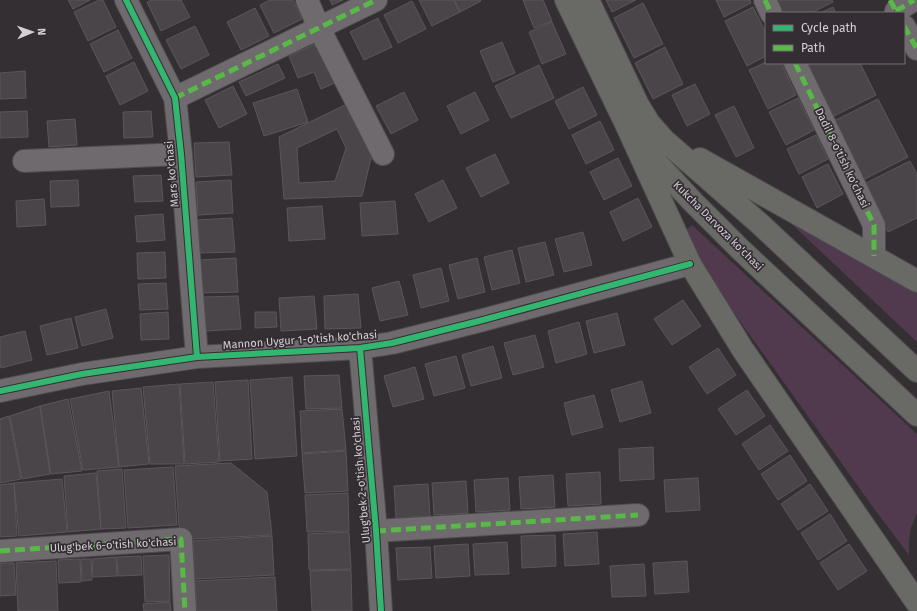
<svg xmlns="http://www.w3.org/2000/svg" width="917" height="611" font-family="'Fira Sans',sans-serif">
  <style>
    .green { fill: #51394e }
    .building { fill: #494548; stroke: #5a565a; fill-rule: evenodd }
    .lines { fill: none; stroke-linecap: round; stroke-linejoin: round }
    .minor-casing { stroke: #4f4c4f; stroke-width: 24 }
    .major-casing { stroke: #4f4c4f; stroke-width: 24 }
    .minor { stroke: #6e6a6d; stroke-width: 22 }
    .major { stroke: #696a66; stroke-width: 22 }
    .quiet { stroke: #58b947; stroke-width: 5; stroke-dasharray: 10 5; stroke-linecap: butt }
    .cycleway-casing { stroke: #352d34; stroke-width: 8 }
    .cycleway { stroke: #33b770; stroke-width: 6 }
    .labels { text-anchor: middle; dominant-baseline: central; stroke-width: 3.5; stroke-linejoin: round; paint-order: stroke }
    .street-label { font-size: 11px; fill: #d5d0d4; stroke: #352d34 }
  </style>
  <rect width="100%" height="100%" fill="#332f33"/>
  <path class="green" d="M782,215L917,294V342Z
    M692,225L917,434V513L911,528L909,541V555L875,510L719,292L691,242L687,229Z"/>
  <path class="building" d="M68,0H90L73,9Z
    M99,0H103L116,27L88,41L74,12Z
    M152,0H181L190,17L161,31L147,2Z
    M270,0H293L302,19L274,33L260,5Z
    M330,0H343L332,5Z
    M419,0H454L460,12L432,26Z
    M454,0H480L481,1L460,12Z
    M523,0H543L552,21L534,28Z
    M606,0H636L612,12Z
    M716,0H750L751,3L724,17Z
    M778,0H832L833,2L811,13H780L774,2Z
    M412,1L426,29L398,43L384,15Z
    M643,3L663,44L634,58L614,18Z
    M753,7L766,33V56L747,66L725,21Z
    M833,7L836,13H820Z
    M255,8L269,36L241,50L227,22Z
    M378,18L392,47L364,60L350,32Z
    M552,22L566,54L542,64L529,32Z
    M195,26L209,55L181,69L166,40Z
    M118,30L132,58L104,72L90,44Z
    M319,42L337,82L321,89L314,72L298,78L289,56Z
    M502,42L515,73L493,82L480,51Z
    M665,47L683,84L653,99L635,63Z
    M134,62L148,91L120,105L106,76Z
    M766,62V63H781L796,95L768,109L749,70Z
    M805,63H860L876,95L832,117Z
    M278,64L285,78L246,96L239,82Z
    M539,65L554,98L511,118L495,86Z
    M25,71L26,98L0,99V73Z
    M695,84L710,114L687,126L672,95Z
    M233,86L247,114L219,128L205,100Z
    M583,87L597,115L569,129L555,101Z
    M297,89L308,122L264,136L253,103Z
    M404,92L418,120L391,134L376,106Z
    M475,92L489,120L461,134L447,106Z
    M798,98L814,130L786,145L769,112Z
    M878,99L908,157L863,180L834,121Z
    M347,104L372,154L362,196L284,199L279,137ZM337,129L346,148L335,181L299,183L297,148Z
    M734,106L754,148L736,157L715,115Z
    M27,111L28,137L0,138V112Z
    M151,111L153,137L124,138L123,112Z
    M75,119L77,145L49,147L47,121Z
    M600,121L614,150L586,164L572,135Z
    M816,135L828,159L799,174L787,149Z
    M229,142L232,175L196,177L194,143Z
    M495,154L509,183L481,197L466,168Z
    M618,158L632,186L604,200L590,172Z
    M910,161L917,174V218L888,232L864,184Z
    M828,164L843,194L817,208L802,177Z
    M161,175L163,201L135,202L133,176Z
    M78,180L79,206L51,207L50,181Z
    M231,180L233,213L198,215L196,182Z
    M443,180L457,208L429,222L415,194Z
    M638,198L652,227L623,241L610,212Z
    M44,199L46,225L17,227L16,201Z
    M395,201L398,234L362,236L360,203Z
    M322,206L325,239L289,241L287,208Z
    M163,214L165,240L137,242L135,216Z
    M232,218L235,252L200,253L198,220Z
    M583,232L592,265L564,272L555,239Z
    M545,242L554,275L526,282L518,248Z
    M512,250L520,283L492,290L484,257Z
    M165,252L166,278L138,279L137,253Z
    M236,258L238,292L203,293L201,260Z
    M477,258L485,292L458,299L449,265Z
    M441,268L449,301L421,308L413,275Z
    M399,281L408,315L380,321L372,288Z
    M166,283L168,309L140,310L138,284Z
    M358,294L361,328L325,329L324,296Z
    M238,296L241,329L205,331L204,297Z
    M314,296L317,329L281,331L279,298Z
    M683,300L701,326L672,345L654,319Z
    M106,309L113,338L82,346L75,317Z
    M168,312L169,339L141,340L140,314Z
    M255,312H276L277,327L255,328Z
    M617,313L625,345L594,353L586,321Z
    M71,318L78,348L47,355L40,326Z
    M579,322L587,354L556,363L548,331Z
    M25,331L32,360L1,368L0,363V337Z
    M535,335L544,367L513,375L504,343Z
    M493,346L502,378L471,386L462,355Z
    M718,348L736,375L707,394L689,367Z
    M456,356L465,388L434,396L425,364Z
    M415,367L424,399L393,407L384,376Z
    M339,375L342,408L306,409L304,376Z
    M292,377L297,456L255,459L250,380Z
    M248,380L252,459L220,461L215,382Z
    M642,381L651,413L620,422L611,390Z
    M213,382L219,462L185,464L180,384Z
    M179,384L184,464H150L143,387Z
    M141,388L149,464L119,467L112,391Z
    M747,390L765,416L736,435L718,409Z
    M109,391L119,467L83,470L70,399Z
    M594,395L603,427L572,435L564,403Z
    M68,399L82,471L51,474L40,406Z
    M40,406L50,474L22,479L10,416Z
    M342,409L346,450L302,453L300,411Z
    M9,416L21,479L0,483V419Z
    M770,425L788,451L759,470L742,444Z
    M653,447L654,479L620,481L619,449Z
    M346,451L348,491L305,493L302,454Z
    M790,455L807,481L778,500L761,474Z
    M231,463L267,492L272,535L193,539L179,526L175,466Z
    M173,467L177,525L128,528L124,470Z
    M122,469L126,528L101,529L97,471Z
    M600,472L601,504L568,506L566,474Z
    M96,473L101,529L68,532L64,476Z
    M553,475L555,507L521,509L519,477Z
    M508,478L510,510L476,512L474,480Z
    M698,478L700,510L666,512L664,480Z
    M62,479L67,532L19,536L14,483Z
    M466,481L468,513L434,515L432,483Z
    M14,483L17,536L0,537V485Z
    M428,484L430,516L396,518L394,486Z
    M810,484L828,511L798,530L781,504Z
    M348,493L349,531L307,532L305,495Z
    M830,514L847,541L818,560L801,533Z
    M349,532L351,569L309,570L308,534Z
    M597,532L599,564L565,566L563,534Z
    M555,535L556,566L522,568L521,536Z
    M272,536L274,575L195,579L193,541Z
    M507,542L509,574L475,575L473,544Z
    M468,544L470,576L436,578L434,546Z
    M849,544L867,571L838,590L820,563Z
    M430,547L432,578L398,580L396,548Z
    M169,555L170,601L145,602L143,556Z
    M141,556L142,575L118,576L117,557Z
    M116,557L117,576L93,577L92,559Z
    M80,559L81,582L59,583L58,560Z
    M81,559H91L92,580L82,581Z
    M56,561L58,611H18L16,563Z
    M687,561L689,592L655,594L653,563Z
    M0,563H14L16,595L0,596Z
    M644,564L646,596L612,597L610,566Z
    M351,570L352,611H312L310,571Z
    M275,577L277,611H197L195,581Z
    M170,602L171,611H144L143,604Z"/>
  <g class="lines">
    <g class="minor-casing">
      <path id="minor" d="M126,0L175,98L181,154L197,357
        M307,0L319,28L383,154
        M765,0L771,13
        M896,11L914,0
        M904,26L917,49
        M795,63L874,225V256
        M175,98L376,0
        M24,161L181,154
        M360,348L376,531L381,611
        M0,391L82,374L197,357L360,348L392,343L483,320L690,264
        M376,531L638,515
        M0,551L181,539L185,611"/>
    </g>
    <g class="major-casing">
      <path id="major" d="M566,0L625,122L655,161L693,202L741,250L917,415
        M588,0L638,105L649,123L664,140L760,224L917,371
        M625,122L690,264L743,350L917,603
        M700,159L917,281"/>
    </g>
    <use href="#minor" class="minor"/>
    <use href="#major" class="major"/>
    <path class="quiet" d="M765,0L771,13
      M890,0L897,13
      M896,11L914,0
      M904,26L917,49
      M795,63L874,225V256
      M175,98L376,0
      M376,531L638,515
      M0,551L181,539L185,611"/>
    <g class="cycleway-casing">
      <path id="cycleway" d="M126,0L175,98L181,154L197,357
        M360,348L376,531L381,611
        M0,391L82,374L197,357L360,348L392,343L483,320L690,264"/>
    </g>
    <use href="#cycleway" class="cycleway"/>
  </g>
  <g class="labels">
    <g class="street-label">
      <text transform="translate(842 158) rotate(64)">Dadil 8-o'tish ko'chasi</text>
      <text transform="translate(172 174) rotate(-95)">Mars ko'chasi</text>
      <text transform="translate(718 226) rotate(45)">Kukcha Darvoza ko'chasi</text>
      <text transform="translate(300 340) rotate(-4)">Mannon Uygur 1-o'tish ko'chasi</text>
      <text transform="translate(361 480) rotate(-95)">Ulug'bek 2-o'tish ko'chasi</text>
      <text transform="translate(113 545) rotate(-3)">Ulug'bek 6-o'tish ko'chasi</text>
    </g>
  </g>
  <rect x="765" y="12" width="140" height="52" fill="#352d34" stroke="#756e74"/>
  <rect x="773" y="25" width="20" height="6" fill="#33b770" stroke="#756e74"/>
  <text x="801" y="32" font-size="12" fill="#d5d0d4">Cycle path</text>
  <rect x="773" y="45" width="20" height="6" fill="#58b947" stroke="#756e74"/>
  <text x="801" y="52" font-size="12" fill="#d5d0d4">Path</text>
  <g transform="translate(32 32) rotate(88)" stroke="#352d34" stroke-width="3" paint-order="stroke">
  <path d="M0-3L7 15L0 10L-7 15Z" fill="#d5d0d4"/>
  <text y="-6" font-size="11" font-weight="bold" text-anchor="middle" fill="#d5d0d4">N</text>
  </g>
</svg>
